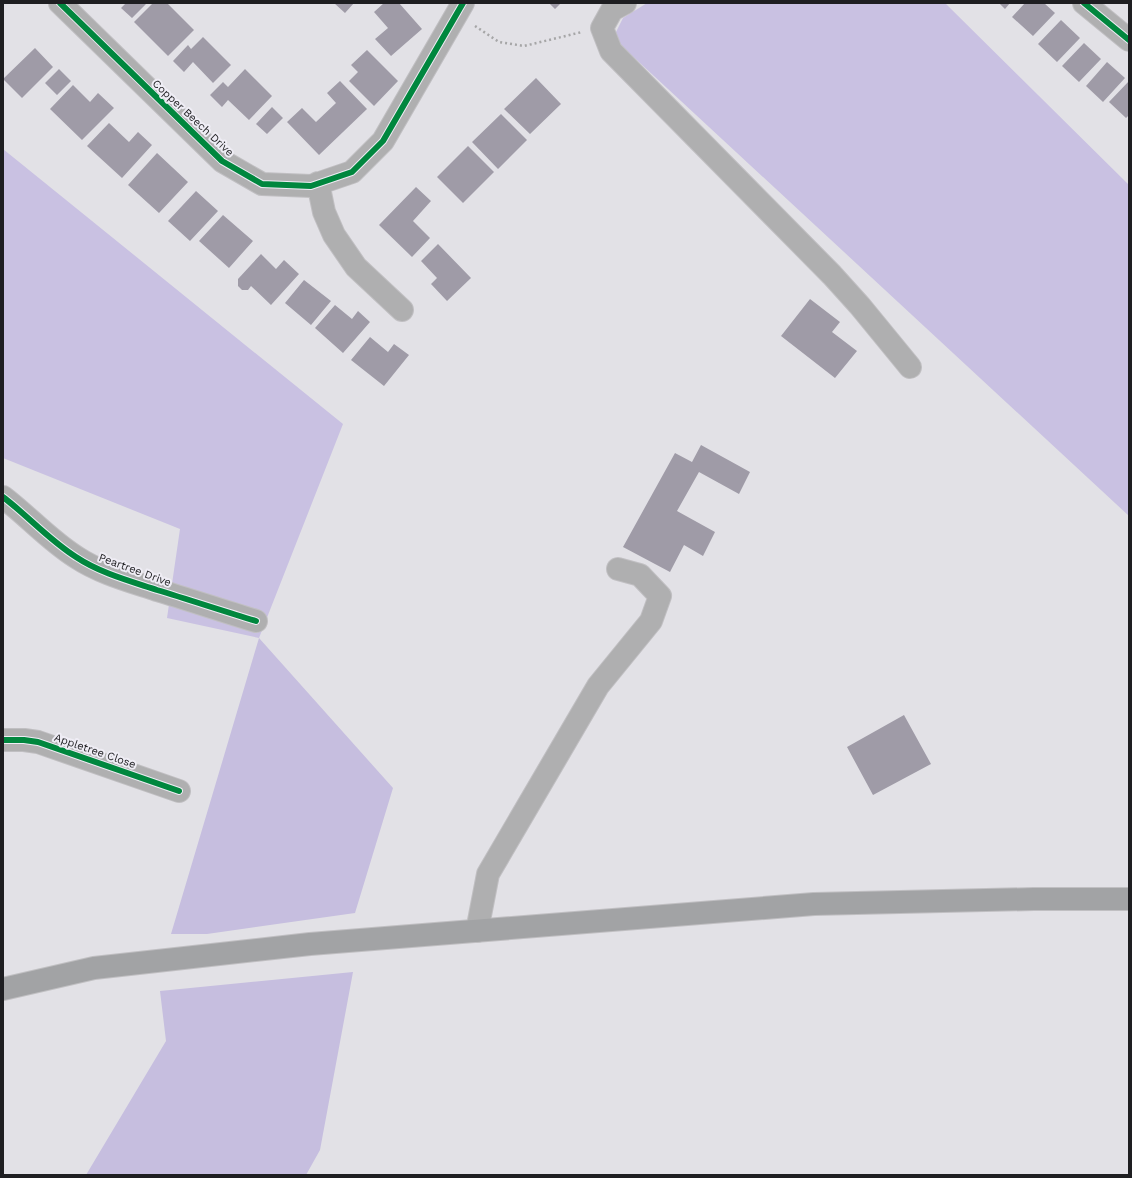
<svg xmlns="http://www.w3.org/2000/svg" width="1132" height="1178" font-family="'Work Sans',sans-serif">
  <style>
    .green { fill: #c9c1e2 }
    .forest { fill: #c6bedf }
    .building { fill: #9f9ba7 }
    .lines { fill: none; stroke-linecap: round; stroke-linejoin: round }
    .minor-casing { stroke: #c0bfc2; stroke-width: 24 }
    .highway-casing { stroke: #c0bfc2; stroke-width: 24 }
    .path { stroke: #a6a6a7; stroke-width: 2.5; stroke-dasharray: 2 3; stroke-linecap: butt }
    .minor { stroke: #afafb0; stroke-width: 22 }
    .highway { stroke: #a2a3a5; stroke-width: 22 }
    .cycleway-casing { stroke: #efedf5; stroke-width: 8 }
    .cycleway { stroke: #00873e; stroke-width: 6 }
    .labels { text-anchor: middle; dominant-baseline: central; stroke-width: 4; stroke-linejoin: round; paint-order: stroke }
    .street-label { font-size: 11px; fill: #1e1e21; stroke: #efedf5 }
  </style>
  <rect width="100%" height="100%" fill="#e2e1e6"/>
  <path class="green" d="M647,3H945L1129,185V516L613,38L623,18Z
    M3,149L343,424L259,638L167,618L180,529L3,458Z"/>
  <path class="forest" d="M259,638L393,788L355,913L207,934H171Z
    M353,972L320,1150L306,1175H86L166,1041L160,991Z"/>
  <path class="building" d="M126,3H144L146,4L132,18L121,8Z
    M153,3H167L194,30L168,56L134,22Z
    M334,3H354L345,13Z
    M384,3H399L422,29L391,56L375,39L388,28L374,12Z
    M549,3H561L555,9Z
    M999,3H1010L1005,9Z
    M1025,3H1044L1055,13L1033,36L1012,17Z
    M1061,20L1080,38L1057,62L1038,44Z
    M203,37L231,65L213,83L193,62L184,72L173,61L188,45L191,49Z
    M1084,43L1101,59L1079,82L1062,66Z
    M35,48L53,67L22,98L3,79Z
    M367,50L398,81L374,106L349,81L358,72L351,65Z
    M1107,62L1125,78L1103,102L1086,86Z
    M59,69L71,81L57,95L45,83Z
    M245,69L272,96L249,120L228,100L222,107L210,95L223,82L228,87Z
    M536,78L561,104L530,134L504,109Z
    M340,81L367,109L319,155L287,122L302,108L316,122L336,103L327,93Z
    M1129,81V115L1126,118L1109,102Z
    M73,85L90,102L98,93L114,108L82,140L50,109Z
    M272,107L283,118L267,134L256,124Z
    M501,114L527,140L498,169L472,142Z
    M109,123L129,142L138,132L152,145L122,178L87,146Z
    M468,146L494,172L463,203L437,177Z
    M157,153L188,182L159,213L128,185Z
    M416,187L431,201L413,221L430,238L412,257L379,225Z
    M196,191L218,211L190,241L168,221Z
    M223,215L253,241L229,268L199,241Z
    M438,244L471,278L447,301L431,284L437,278L421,261Z
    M261,254L276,269L284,260L299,274L271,305L251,286L248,290H242L238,286V279Z
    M304,280L331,301L311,325L285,303Z
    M810,299L840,322L832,332L857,351L835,378L781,336Z
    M335,305L352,319L358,311L370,322L343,353L315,328Z
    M370,337L388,352L394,344L409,355L384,386L351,360Z
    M701,445L750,472L739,494L699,472L677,511L715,532L703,556L684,545L670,572L623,547L675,453L692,462Z
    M904,715L931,764L873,795L847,747Z"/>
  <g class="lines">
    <g class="minor-casing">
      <path id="minor" d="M60,3L222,161L262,184L311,186L352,172L383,141L463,3
        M625,3L612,10L602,28L611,51L832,275L860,306L910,367
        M1084,3L1129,40
        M318,183L324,212L334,235L356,267L402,310
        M3,497C28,516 49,540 76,557C100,573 130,581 157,590C190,600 223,611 256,621
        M3,740H24L38,742L179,791
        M477,931L488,874L598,686L651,621L660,596L640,575L618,569"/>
    </g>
    <g class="highway-casing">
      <path id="highway" d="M3,989L94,968L310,944L814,904L1034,899H1129"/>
    </g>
    <path class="path" d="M475,26L499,42L524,46L582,32"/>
    <use href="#minor" class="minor"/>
    <use href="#highway" class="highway"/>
    <g class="cycleway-casing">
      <path id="cycleway" d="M60,3L222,161L262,184L311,186L352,172L383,141L463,3
        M1084,3L1129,40
        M3,497C28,516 49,540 76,557C100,573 130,581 157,590C190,600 223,611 256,621
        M3,740H24L38,742L179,791"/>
    </g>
    <use href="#cycleway" class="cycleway"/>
  </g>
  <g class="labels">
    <g class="street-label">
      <text transform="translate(193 118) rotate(43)">Copper Beech Drive</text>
      <text transform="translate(135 570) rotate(20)">Peartree Drive</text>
      <text transform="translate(95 751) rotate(19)">Appletree Close</text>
    </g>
  </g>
  <rect width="1132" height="1178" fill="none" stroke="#1e1e21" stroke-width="8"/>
</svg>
